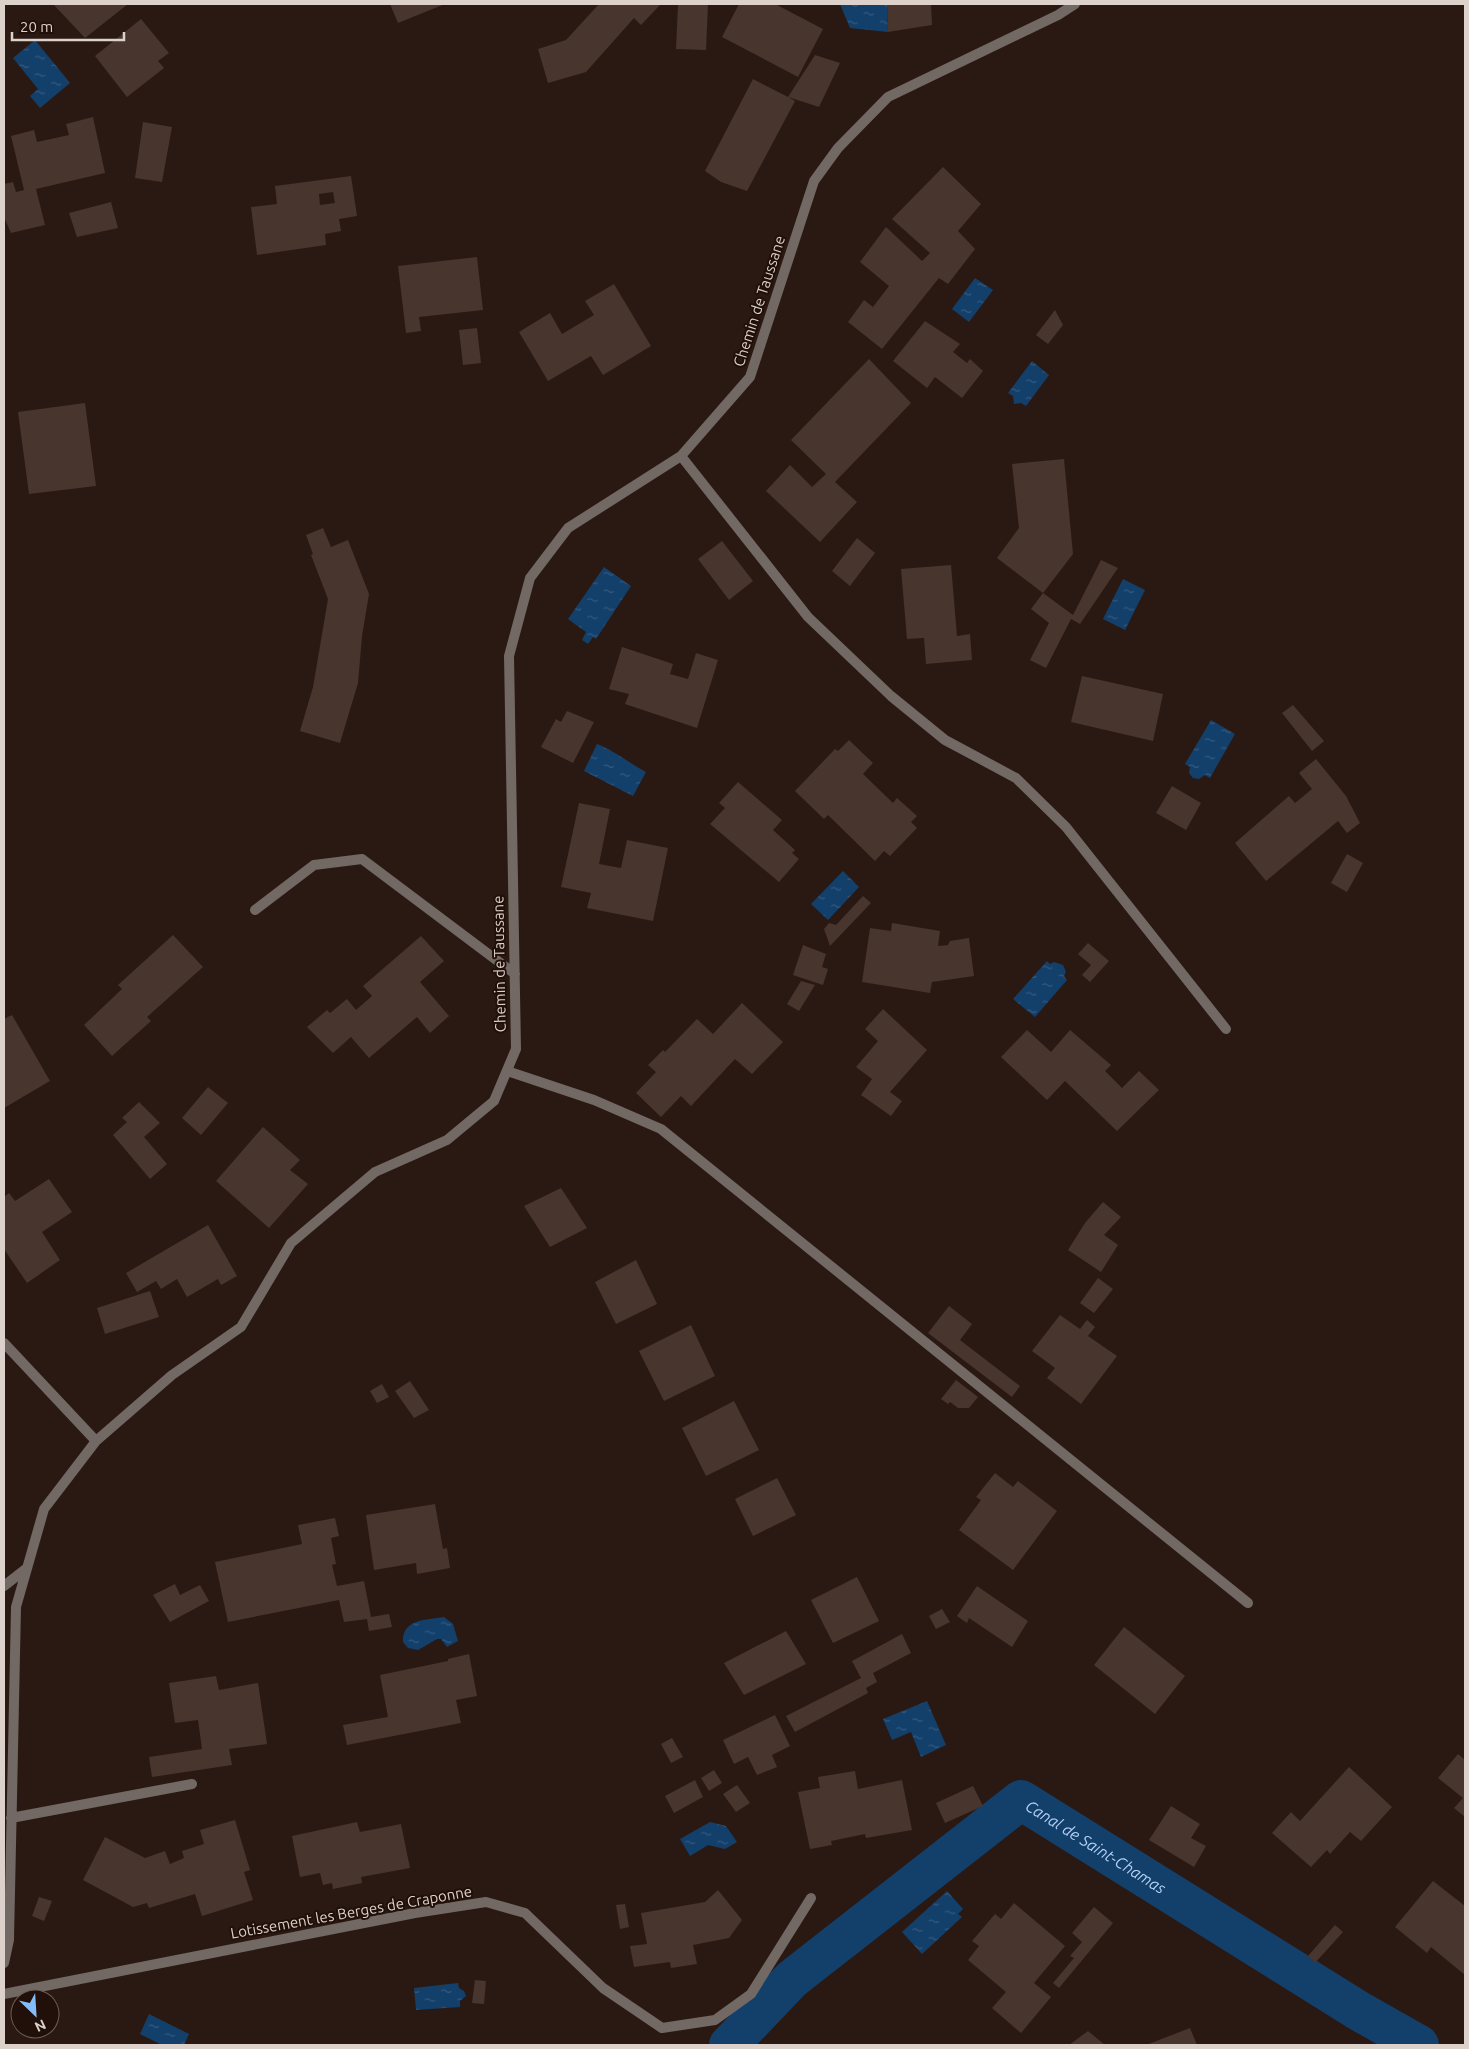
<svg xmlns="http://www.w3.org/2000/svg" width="1469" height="2049" font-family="Ubuntu,sans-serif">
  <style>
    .water { fill: url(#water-ripples) }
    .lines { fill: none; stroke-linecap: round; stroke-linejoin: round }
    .canal { stroke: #133f6b; stroke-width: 40 }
    .building { fill: #48352d; fill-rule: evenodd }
    .street { stroke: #726864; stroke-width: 10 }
    .labels { text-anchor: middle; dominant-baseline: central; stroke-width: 4; stroke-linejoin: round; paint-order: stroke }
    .street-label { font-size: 15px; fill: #ddd1cc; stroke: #201009 }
    .water-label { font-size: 16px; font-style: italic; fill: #b3d1f3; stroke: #201009 }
  </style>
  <defs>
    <pattern id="water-ripples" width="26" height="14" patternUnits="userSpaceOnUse" patternTransform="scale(1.25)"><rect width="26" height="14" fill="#133f6b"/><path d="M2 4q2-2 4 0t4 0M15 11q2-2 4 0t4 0" fill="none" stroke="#355a7f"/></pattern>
  </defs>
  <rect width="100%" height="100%" fill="#2a1912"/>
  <path class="water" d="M840,4H887L888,32L850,28Z
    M35,40L70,83L40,108L30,96L38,89L13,58Z
    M975,278L993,290L969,322L952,309Z
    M1032,361L1049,375L1026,406L1021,403L1014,404L1013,396L1008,393Z
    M604,567L631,586L596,639L593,637L588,644L582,640L586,632L568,619Z
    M1123,579L1145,590L1125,630L1103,619Z
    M1211,720L1235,734L1210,778L1205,775L1199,779L1193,778L1189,773L1190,767L1185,764Z
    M597,744C615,751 629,763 646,772L633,796L584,771Z
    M843,871L859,887L828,920L811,904Z
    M1047,961L1050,964L1054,962L1063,965L1066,972L1064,976L1067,980L1035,1017L1013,999Z
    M444,1617L453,1624L458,1641L447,1647L441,1639H437L418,1650L408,1648L403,1642C402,1619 426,1620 444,1617Z
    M927,1701L946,1745L921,1757L911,1732L892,1740L883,1719Z
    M710,1822L726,1826L737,1842L725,1849L708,1845L690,1856L680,1839Z
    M947,1891L963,1909L958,1914L962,1917L922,1954L902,1932Z
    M458,1983L459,1988L464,1991L466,1996L460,2001V2007L416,2010L414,1988Z
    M149,2014L189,2034L184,2045H162L140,2034Z"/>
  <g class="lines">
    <path class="canal" id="s1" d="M729,2045L792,1979L1021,1800L1359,2011L1419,2045"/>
  </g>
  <path class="building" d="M53,4H128L85,38Z
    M390,4H445L398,23Z
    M599,4L660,5L641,25L634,18L586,72L548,83L538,49L566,40Z
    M678,4H708L706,50L676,49Z
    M739,4H775L823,29L798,77L722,37Z
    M887,4H931L932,25L888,32Z
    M141,19L169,53L158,61L164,68L127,97L95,56Z
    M815,55L840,63L819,107L788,97L795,101L747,191L721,182L705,171L753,79L788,97Z
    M93,117L105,173L36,189L45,225L11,233L4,217V184L13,182L16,192L24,190L11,136L34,130L37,142L69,135L66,124Z
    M143,122L172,127L162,182L135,178Z
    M943,167L981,204L958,231L975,249L948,284L939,278L882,349L848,322L864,300L873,307L889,286L860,262L886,227L922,261L930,253L892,219Z
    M351,176L357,216L339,219L341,231L325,234L326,245L257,255L251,207L277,204L275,186ZM333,192L335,203L320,205L319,194Z
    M111,202L118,228L77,237L69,213Z
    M477,257L483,310L419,317L421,331L406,333L398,266Z
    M614,284L651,346L603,375L591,356L548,381L519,332L550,313L562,334L594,315L585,301Z
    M1055,310L1063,325L1048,344L1036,335Z
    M925,321L960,344L953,352L967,363L970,359L983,371L962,398L935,377L927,388L893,361Z
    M477,328L481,363L463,365L459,330Z
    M869,359L911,403L835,482L857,502L820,542L766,491L790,465L812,487L826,474L791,440Z
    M85,403L96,486L29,494L18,412Z
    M1064,459L1073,554L1043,593L997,558L1019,528L1012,464Z
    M323,528L331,547L348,540L369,594L362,636L358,683L340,743L300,731L313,687L328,599L311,555L313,554L306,535Z
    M857,538L875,553L850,586L832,571Z
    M722,541L753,581L729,600L698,559Z
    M1101,560L1118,568L1080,624L1071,619L1046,668L1030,660L1049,623L1031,609L1043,593L1073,615Z
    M951,565L957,636L970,634L972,660L926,664L924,638L907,639L901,569Z
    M622,647L673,664L670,674L688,679L696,653L718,660L697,728L625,704L629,694L609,689Z
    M1082,676L1163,694L1153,741L1071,722Z
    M1293,705L1324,741L1312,751L1282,713Z
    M567,711L594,722L573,763L541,747L556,719L561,722Z
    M849,740L873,763L863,774L893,803L897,798L917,816L911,822L917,828L890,856L884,851L875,861L828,815L824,819L795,791L835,749L838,751Z
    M1316,759L1346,796L1360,823L1347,833L1338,821L1266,881L1235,843L1289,796L1295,803L1312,789L1299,773Z
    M738,782L782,820L773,830L795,850L792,853L799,859L779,882L710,824L725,808L719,803Z
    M1172,786L1201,803L1186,830L1156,813Z
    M579,803L610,809L599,864L621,868L627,840L668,848L653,921L587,908L591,893L561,887Z
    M1347,854L1363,863L1347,892L1331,883Z
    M863,896L871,903L830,946L824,929L829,923L836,925Z
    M892,923L940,931L938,946L948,945L950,941L969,938L974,976L932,982L930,993L862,982L870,928L891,931Z
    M173,935L203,967L147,1017L151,1021L112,1056L84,1025L122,989L118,985Z
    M421,936L444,961L420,982L449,1016L430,1033L417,1017L369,1058L351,1037L333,1053L307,1027L327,1010L330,1013L347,999L356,1010L372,996L363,986Z
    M1088,943L1109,961L1090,982L1082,975L1091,965L1078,954Z
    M803,945L826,954L822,967L828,969L823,985L793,975Z
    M801,981L815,985L799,1011L787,1004Z
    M742,1003L783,1042L752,1074L735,1059L691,1106L681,1096L661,1117L636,1093L656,1072L648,1065L663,1050L665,1052L697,1019L713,1034Z
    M883,1009L927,1050L890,1092L902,1101L891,1116L861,1095L872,1079L856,1067L878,1041L865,1029Z
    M12,1015L50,1081L4,1108V1019Z
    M1027,1030L1051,1052L1070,1030L1111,1065L1105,1071L1122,1088L1139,1071L1159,1090L1117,1131L1065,1081L1047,1100L1001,1057Z
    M208,1087L228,1103L201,1135L182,1118Z
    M139,1102L160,1123L144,1137L167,1164L150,1179L113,1135L127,1122L122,1118Z
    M263,1127L300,1160L290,1170L308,1184L269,1228L216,1181Z
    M49,1179L72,1212L42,1232L60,1260L27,1283L4,1249V1197L9,1193L15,1201Z
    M561,1188L587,1228L550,1247L524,1206Z
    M1103,1202L1121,1217L1104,1235L1118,1245L1101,1272L1068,1250L1085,1223Z
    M208,1225L237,1276L221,1285L218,1279L187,1297L177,1279L161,1289L156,1281L137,1292L126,1273Z
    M636,1260L657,1304L616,1324L595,1282Z
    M1098,1278L1113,1289L1094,1313L1080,1303Z
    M150,1291L159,1317L105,1334L97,1308Z
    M949,1306L972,1324L960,1340L1020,1386L1012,1397L928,1333Z
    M1060,1315L1080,1329L1087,1320L1095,1327L1088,1336L1117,1356L1081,1404L1047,1378L1055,1368L1032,1351Z
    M691,1325L715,1376L664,1401L639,1351Z
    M956,1380L978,1397L969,1408H958L950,1402L948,1404L941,1399Z
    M410,1381L429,1410L414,1418L395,1391Z
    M382,1384L389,1397L377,1403L370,1391Z
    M734,1401L759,1450L706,1476L682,1428Z
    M995,1473L1013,1487L1018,1481L1057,1511L1013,1570L959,1530L981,1500L976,1497Z
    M777,1478L796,1515L753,1536L735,1499Z
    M435,1504L443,1549L447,1548L450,1568L417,1574L416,1563L374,1570L366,1515Z
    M335,1518L339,1536L331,1538L336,1564L332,1565L337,1586L364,1581L371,1617L389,1614L392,1627L369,1631L367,1619L344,1622L339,1600L228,1622L215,1562L302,1544L298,1525Z
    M857,1577L879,1621L833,1643L811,1600Z
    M175,1584L180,1595L200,1585L209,1601L170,1622L153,1595Z
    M977,1586L1028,1621L1012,1647L969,1618L967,1623L957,1616Z
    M942,1609L950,1622L936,1629L929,1616Z
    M1124,1627L1185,1676L1155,1714L1094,1665Z
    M786,1631L806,1664L744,1695L724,1663Z
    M902,1634L911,1653L873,1673L877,1682L866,1688L868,1693L795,1732L786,1716L861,1678L852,1661Z
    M469,1654L477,1696L456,1700L461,1723L347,1745L343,1725L388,1717L380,1675L448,1661V1659Z
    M216,1676L219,1690L258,1683L267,1744L229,1749L232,1765L152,1777L149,1757L202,1749L198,1720L175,1723L169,1683Z
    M775,1715L790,1746L772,1755L777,1767L757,1775L748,1757L734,1764L723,1740Z
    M672,1738L683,1757L671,1763L661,1744Z
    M1458,1754L1465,1760V1817L1454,1808L1463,1798L1438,1778Z
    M1349,1767L1392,1807L1361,1841L1350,1832L1330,1854L1327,1850L1311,1867L1272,1833L1291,1812L1300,1821Z
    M714,1770L722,1783L709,1791L701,1778Z
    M855,1771L858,1789L902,1780L912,1830L866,1838L865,1834L831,1841L832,1845L810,1849L798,1792L820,1788L818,1777Z
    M695,1780L703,1797L674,1813L665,1796Z
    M737,1785L750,1803L736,1812L723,1794Z
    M973,1786L983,1806L945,1823L936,1803Z
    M1171,1806L1200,1824L1191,1838L1206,1846L1194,1867L1149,1840Z
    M235,1820L250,1870L244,1872L253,1900L202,1916L195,1894L149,1908L147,1903L133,1907L83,1880L105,1837L145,1858L165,1851L170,1864L184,1858L182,1851L204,1844L200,1830Z
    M357,1822L360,1832L401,1824L410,1868L361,1877L362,1883L333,1889L332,1883L323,1885L320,1873L300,1877L292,1836Z
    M1433,1881L1465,1906V1975L1431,1947L1427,1953L1395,1927Z
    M718,1890L742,1920L729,1938L693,1945L697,1964L671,1968L670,1962L634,1967L630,1946L647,1944L641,1913L705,1902Z
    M39,1897L52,1901L44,1921L32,1916Z
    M1014,1903L1065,1946L1034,1983L1051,1997L1021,2033L992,2008L1006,1992L968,1960L979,1946L972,1941L995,1914L1001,1919Z
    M625,1904L629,1927L620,1929L616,1905Z
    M1094,1907L1113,1923L1059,1988L1053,1983L1074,1958L1070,1956L1082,1942L1072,1933Z
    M1335,1925L1343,1932L1315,1963L1308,1956Z
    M475,1980L486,1981L484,2004L472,2003Z
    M1190,2028L1197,2045H1146Z
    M1088,2031L1105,2045H1069L1084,2034Z"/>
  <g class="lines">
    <path class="street" d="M681,456L808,617L891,696L945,740L1016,778L1066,827L1226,1029
      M255,910L314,865L362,859L515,974
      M507,1071L594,1100L661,1129L1248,1603
      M4,1343L96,1441
      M4,1586L27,1568
      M11,1818L192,1784
      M4,1963L9,1940L16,1607L44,1509L96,1441L172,1375L241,1327L291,1243L375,1172L447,1140L494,1101L516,1049L509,656L530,578L568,528L681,456L750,377L814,181L838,148L888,97L1058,15L1075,4
      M4,1994L415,1913L486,1902L525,1913L603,1988L662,2028L715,2020L751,1994L811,1898"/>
  </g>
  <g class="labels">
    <g class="street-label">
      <text transform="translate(759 301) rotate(-72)">Chemin de Taussane</text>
      <text transform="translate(499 964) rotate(-91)">Chemin de Taussane</text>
      <text transform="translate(351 1912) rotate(-10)">Lotissement les Berges de Craponne</text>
    </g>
    <g class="water-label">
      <text stroke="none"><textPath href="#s1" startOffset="470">Canal de Saint-Chamas</textPath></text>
    </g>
  </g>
  <rect width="1469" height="2049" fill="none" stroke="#ddd1cc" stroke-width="10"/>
  <g transform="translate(35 2014) rotate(155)"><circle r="24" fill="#201009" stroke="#6c5d57"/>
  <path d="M0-4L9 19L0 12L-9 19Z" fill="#83bcfb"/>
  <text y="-8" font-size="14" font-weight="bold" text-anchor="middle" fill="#ddd1cc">N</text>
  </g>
  <path d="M12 32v8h112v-8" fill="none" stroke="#ddd1cc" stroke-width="2.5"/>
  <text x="20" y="32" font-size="15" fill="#ddd1cc" stroke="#201009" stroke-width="4" paint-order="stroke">20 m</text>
</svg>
